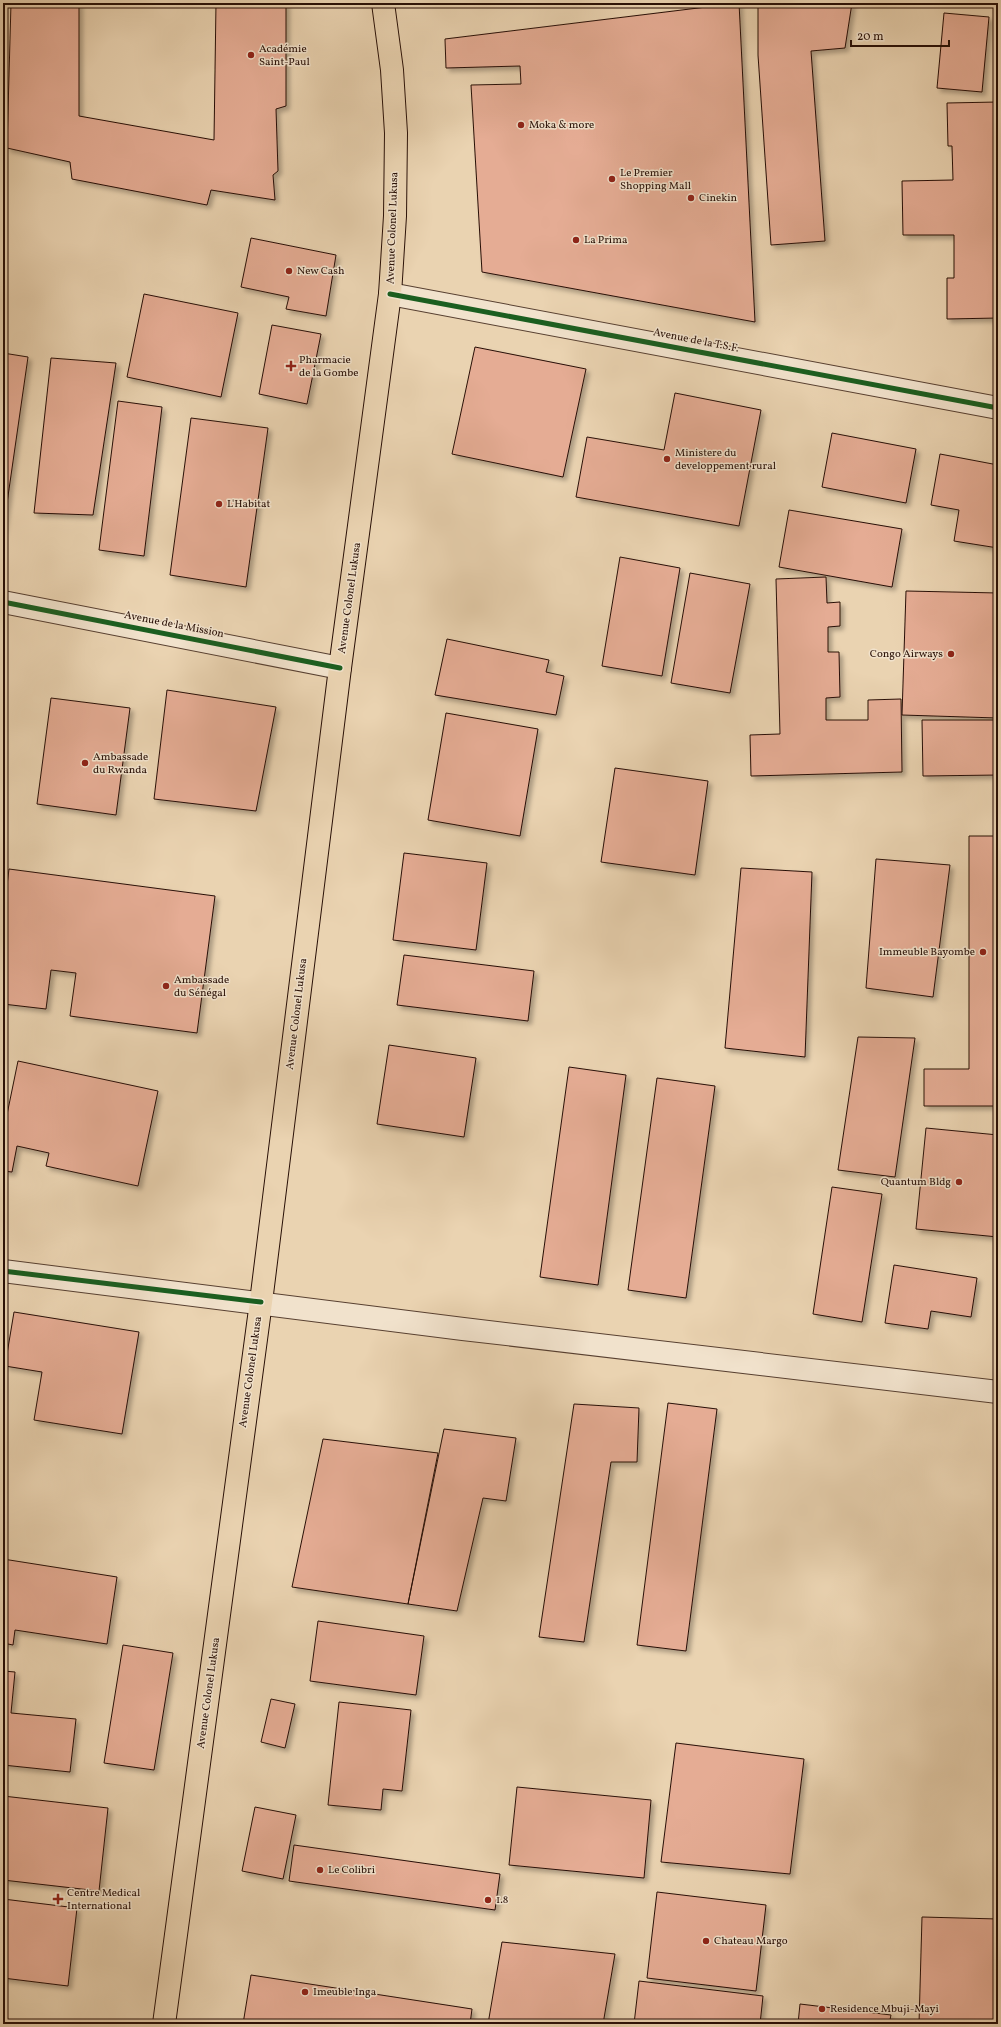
<svg xmlns="http://www.w3.org/2000/svg" width="1001" height="2027" font-family="Vollkorn,serif">
  <style>
    .building { fill: #e5ac94; stroke: #280f06; filter: url(#shadow) }
    .lines { fill: none; stroke-linecap: round; stroke-linejoin: round }
    .minor-casing { stroke: #584031; stroke-width: 24 }
    .major-casing { stroke: #280f06; stroke-width: 24 }
    .minor { stroke: #f1e2cc; stroke-width: 22 }
    .major { stroke: #ead3b1; stroke-width: 22 }
    .cycleway-casing { stroke: #f1e2cc; stroke-width: 8 }
    .cycleway { stroke: #1b5e20; stroke-width: 5 }
    .poi-dot { fill: #8f2418; stroke: #f1e2cc; stroke-width: 1.5 }
    .labels { text-anchor: middle; dominant-baseline: central; stroke-width: 3; stroke-linejoin: round; paint-order: stroke }
    .poi-label { font-size: 11px; fill: #280f06; stroke: #f1e2cc; text-anchor: start }
    .street-label { font-size: 11px; fill: #280f06; stroke: #f1e2cc }
  </style>
  <defs>
    <filter id="shadow"><feDropShadow dx="3.5" dy="3.5" stdDeviation="2" flood-color="#0004"/></filter>
  </defs>
  <rect width="100%" height="100%" fill="#ead3b1"/>
  <filter id="stains"><feTurbulence type="fractalNoise" baseFrequency=".005" numOctaves="4"/><feColorMatrix values="0 0 0 0 .2 0 0 0 0 .09 0 0 0 0 .02 0 0 0 .5 -.17"/></filter>
  <radialGradient id="worn" r=".72"><stop offset=".6" stop-color="#630" stop-opacity="0"/><stop offset="1" stop-color="#630" stop-opacity=".3"/></radialGradient>
  <path class="building" d="M11,3H79V116L214,140L216,3H286V106L276,109L278,171L273,175L275,200L211,190L207,205L72,179L70,162L7,148Z
    M739,3L755,322L482,272L471,85L521,84L520,66L446,68L445,39Z
    M758,3H852L845,48L811,51L825,241L771,245L758,55Z
    M944,13L989,17L982,92L937,88Z
    M998,102V146H994V168H998L996,278H998V318L947,319V278H954V235H903L902,181L953,180L952,146H948L947,103Z
    M251,238L336,255L326,316L286,309L289,297L241,287Z
    M144,294L238,313L221,397L127,377Z
    M272,325L321,334L307,404L259,394Z
    M475,347L586,369L563,477L452,454Z
    M3,353L28,357L3,531Z
    M51,358L116,363L93,515L34,513Z
    M675,393L761,410L739,526L576,497L587,437L664,450Z
    M118,401L162,407L144,556L99,550Z
    M191,418L268,428L246,587L170,575Z
    M832,433L916,449L906,503L822,487Z
    M940,454L998,465V548L954,541L959,510L931,505Z
    M789,510L902,529L892,587L779,567Z
    M620,557L680,568L662,676L602,666Z
    M690,573L750,584L730,693L671,683Z
    M826,577L827,603L840,602V626L828,627V652H839L840,697L826,698V720H868V700L901,699L902,772L751,776L750,735L780,734L776,579Z
    M906,591L998,593V718L902,715Z
    M447,639L549,660L546,672L564,676L556,715L435,695Z
    M167,690L276,707L256,811L154,799Z
    M51,698L130,708L116,815L37,804Z
    M446,713L538,729L520,836L428,820Z
    M922,720H998V775L923,776Z
    M615,768L708,781L695,875L601,862Z
    M969,836H998V1106H924V1069H969Z
    M404,853L487,863L476,950L393,940Z
    M876,859L950,865L933,997L866,988Z
    M741,868L812,872L805,1057L725,1048Z
    M9,869L215,896L197,1033L70,1016L76,973L51,970L46,1009L3,1004V918Z
    M404,955L534,971L528,1021L397,1005Z
    M858,1037L915,1038L895,1177L838,1170Z
    M389,1045L476,1058L464,1137L377,1124Z
    M18,1061L158,1091L138,1186L46,1166L49,1153L17,1146L12,1172L3,1171V1134Z
    M569,1067L626,1075L598,1285L540,1277Z
    M657,1078L715,1086L686,1298L628,1290Z
    M926,1128L998,1135V1237L916,1229Z
    M832,1187L882,1194L862,1322L813,1314Z
    M894,1265L977,1278L971,1317L931,1311L928,1329L885,1323Z
    M14,1312L139,1332L122,1434L34,1420L42,1372L5,1366Z
    M668,1403L717,1409L686,1651L637,1645Z
    M574,1404L639,1408L637,1462H611L584,1642L539,1637Z
    M444,1429L516,1438L506,1501L483,1498L457,1611L408,1604Z
    M323,1439L438,1453L408,1604L292,1587Z
    M3,1559L117,1577L107,1644L15,1630L13,1645L3,1643Z
    M318,1621L424,1636L416,1695L310,1681Z
    M123,1645L173,1653L154,1770L104,1763Z
    M3,1671L15,1672L11,1713L76,1719L70,1772L3,1765Z
    M271,1699L295,1704L285,1748L261,1742Z
    M339,1702L411,1710L402,1791L383,1789L381,1810L328,1805Z
    M676,1743L804,1759L790,1874L661,1862Z
    M517,1787L651,1800L644,1878L509,1865Z
    M3,1796L108,1808L99,1891L3,1880Z
    M255,1807L296,1815L283,1879L242,1871Z
    M294,1845L500,1874L495,1910L289,1881Z
    M657,1892L766,1905L756,1991L647,1978Z
    M3,1899L77,1908L68,1986L3,1978Z
    M922,1917L998,1919V2024H919Z
    M502,1942L615,1954L603,2024H488Z
    M251,1975L472,2009L470,2024H243Z
    M639,1981L763,1996L760,2024H634Z
    M800,2004L891,2015L889,2024H798Z"/>
  <g class="lines">
    <g class="minor-casing">
      <path id="minor" d="M390,294L998,408
        M3,602L340,668
        M3,1271L463,1329L998,1392"/>
    </g>
    <g class="major-casing">
      <path id="major" d="M164,2024L261,1302L340,668L390,294L395,216L396,133L392,70L383,3"/>
    </g>
    <use href="#minor" class="minor"/>
    <use href="#major" class="major"/>
    <g class="cycleway-casing">
      <path id="cycleway" d="M390,294L998,408
        M3,602L340,668
        M3,1271L261,1302"/>
    </g>
    <use href="#cycleway" class="cycleway"/>
  </g>
  <g class="poi-dot">
    <circle cx="251" cy="55" r="4"/>
    <circle cx="521" cy="125" r="4"/>
    <circle cx="612" cy="179" r="4"/>
    <circle cx="691" cy="198" r="4"/>
    <circle cx="576" cy="240" r="4"/>
    <circle cx="289" cy="271" r="4"/>
    <path d="M289 360h4v4h4v4h-4v4h-4v-4h-4v-4h4z"/>
    <circle cx="667" cy="459" r="4"/>
    <circle cx="219" cy="504" r="4"/>
    <circle cx="951" cy="654" r="4"/>
    <circle cx="85" cy="763" r="4"/>
    <circle cx="983" cy="952" r="4"/>
    <circle cx="166" cy="986" r="4"/>
    <circle cx="959" cy="1182" r="4"/>
    <circle cx="320" cy="1870" r="4"/>
    <path d="M56 1893h4v4h4v4h-4v4h-4v-4h-4v-4h4z"/>
    <circle cx="488" cy="1900" r="4"/>
    <circle cx="706" cy="1941" r="4"/>
    <circle cx="305" cy="1992" r="4"/>
    <circle cx="822" cy="2009" r="4"/>
  </g>
  <g class="labels">
    <g class="poi-label">
      <text x="259" y="49">Académie<tspan x="259" dy="13">Saint-Paul</tspan></text>
      <text x="529" y="125">Moka &amp; more</text>
      <text x="620" y="173">Le Premier<tspan x="620" dy="13">Shopping Mall</tspan></text>
      <text x="699" y="198">Cinekin</text>
      <text x="584" y="240">La Prima</text>
      <text x="297" y="271">New Cash</text>
      <text x="299" y="360">Pharmacie<tspan x="299" dy="13">de la Gombe</tspan></text>
      <text x="675" y="453">Ministere du<tspan x="675" dy="13">developpement rural</tspan></text>
      <text x="227" y="504">L'Habitat</text>
      <text x="943" y="654" text-anchor="end">Congo Airways</text>
      <text x="93" y="757">Ambassade<tspan x="93" dy="13">du Rwanda</tspan></text>
      <text x="975" y="952" text-anchor="end">Immeuble Bayombe</text>
      <text x="174" y="980">Ambassade<tspan x="174" dy="13">du Sénégal</tspan></text>
      <text x="951" y="1182" text-anchor="end">Quantum Bldg</text>
      <text x="328" y="1870">Le Colibri</text>
      <text x="67" y="1893">Centre Medical<tspan x="67" dy="13">International</tspan></text>
      <text x="496" y="1900">1.8</text>
      <text x="714" y="1941">Chateau Margo</text>
      <text x="313" y="1992">Imeuble Inga</text>
      <text x="830" y="2009">Residence Mbuji-Mayi</text>
    </g>
    <g class="street-label">
      <text transform="translate(393 228) rotate(-88)">Avenue Colonel Lukusa</text>
      <text transform="translate(696 341) rotate(11)">Avenue de la T.S.F.</text>
      <text transform="translate(350 598) rotate(-82)">Avenue Colonel Lukusa</text>
      <text transform="translate(174 625) rotate(11)">Avenue de la Mission</text>
      <text transform="translate(297 1014) rotate(-83)">Avenue Colonel Lukusa</text>
      <text transform="translate(251 1372) rotate(-82)">Avenue Colonel Lukusa</text>
      <text transform="translate(209 1693) rotate(-82)">Avenue Colonel Lukusa</text>
    </g>
  </g>
  <rect width="1001" height="2027" fill="none" stroke="#ead3b1" stroke-width="16"/>
  <rect x="4" y="4" width="993" height="2019" fill="none" stroke="#280f06" stroke-width="2"/>
  <rect x="8" y="8" width="985" height="2011" fill="none" stroke="#280f06"/>
  <path d="M851 40v6h98v-6" fill="none" stroke="#280f06" stroke-width="2"/>
  <text x="857" y="40" font-size="12" fill="#280f06" stroke="#f1e2cc" stroke-width="3" paint-order="stroke">20 m</text>
  <rect width="100%" height="100%" filter="url(#stains)"/>
  <rect width="100%" height="100%" fill="url(#worn)"/>
</svg>
